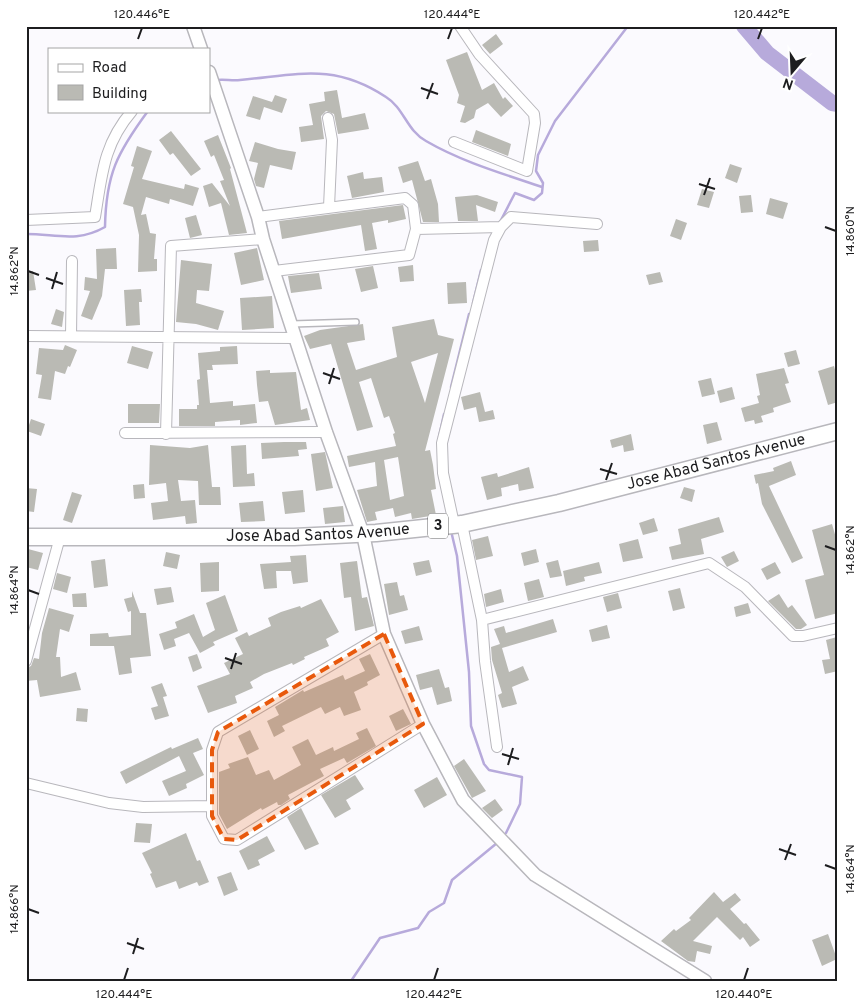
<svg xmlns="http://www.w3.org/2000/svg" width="864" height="1007" font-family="Overpass,sans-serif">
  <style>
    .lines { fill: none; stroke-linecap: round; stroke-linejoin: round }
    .stream { stroke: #b7aadb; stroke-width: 2.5 }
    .river { stroke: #b7aadb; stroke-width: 16 }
    .building { fill: #babab4; fill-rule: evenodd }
    .service-casing { stroke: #b8b7bc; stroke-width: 8 }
    .minor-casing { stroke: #b8b7bc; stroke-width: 12 }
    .tertiary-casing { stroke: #b8b7bc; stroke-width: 15 }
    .trunk-casing { stroke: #b8b7bc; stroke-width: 19 }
    .service { stroke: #fff; stroke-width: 5 }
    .minor { stroke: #fff; stroke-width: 10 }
    .tertiary { stroke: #fff; stroke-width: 12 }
    .trunk { stroke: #fff; stroke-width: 16 }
    .marked { fill: #e8590c; fill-opacity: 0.2; stroke: #e8590c; stroke-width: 4; stroke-dasharray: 10 6; stroke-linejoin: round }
    .ticks { fill: none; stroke: #1d1d1f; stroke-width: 2 }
    .labels { text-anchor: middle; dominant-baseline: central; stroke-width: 4; stroke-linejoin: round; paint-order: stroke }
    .shield { fill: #fff; stroke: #616162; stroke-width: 1 }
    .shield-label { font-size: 15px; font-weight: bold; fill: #1d1d1f }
    .street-label { font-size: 16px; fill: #1d1d1f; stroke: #fff }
    .neatline { fill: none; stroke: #1d1d1f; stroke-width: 2 }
    .ticks-label { font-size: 12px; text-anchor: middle; fill: #1d1d1f }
  </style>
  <rect width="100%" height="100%" fill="#fbfafe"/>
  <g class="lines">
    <path class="stream" d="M217,80C225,79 232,81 240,80C297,75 333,62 386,97C404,108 407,131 426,141C462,162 504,174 542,187
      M500,222L515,193L534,200L542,193L543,183L536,171L538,155L555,121L628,26
      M26,234C56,234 77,243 105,227C106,174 117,153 148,111
      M473,303L481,270
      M451,387L469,314
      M439,437L444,414
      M452,535L457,556L469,672L471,726L484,764L489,770L522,777L520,804L506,833
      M351,981L380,938L418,928L429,912L444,903L452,880L497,843"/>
    <path class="river" d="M744,26L767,53L832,103L838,104"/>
  </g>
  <path class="building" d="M496,34L503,44L490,54L482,45Z
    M467,52L482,90L494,83L503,99L505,97L513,106L501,117L488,103L476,110L474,118L465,123L460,122L465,106L457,103L459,95L446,60Z
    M337,90L342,118L365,113L369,129L338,134L334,114L326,111L321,116L324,139L301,142L299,127L313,125L309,104L325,101L324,92Z
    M275,95L287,99L282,113L264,107L260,120L246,116L253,96L272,102Z
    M476,130L511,144L508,156L472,142Z
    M171,131L201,169L191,176L173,153L170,155L159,140Z
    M218,135L231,168L230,169L247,233L229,235L221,203L209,207L203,186L212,183L230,206L220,181L224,180L214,155L211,157L204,141Z
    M255,142L278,149L296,152L292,170L270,165L264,188L256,186L254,179L258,163L249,161Z
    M137,146L152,151L142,179L184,189L185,184L199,188L193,206L170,199L169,204L146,197L141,215L146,214L150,233L156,234L154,259H157V271L138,272L139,235L133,207L123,204L134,167L131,166Z
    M418,161L425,181L431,179L438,204L439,222H423L412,180L403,183L398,167Z
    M730,164L742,168L737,183L725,178Z
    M363,172L364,179L382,177L384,192L352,198L347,176Z
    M702,189L714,192L709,208L697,205Z
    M477,195L498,202L495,212L476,205L478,221H458L455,197Z
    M751,195L753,212L741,213L739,196Z
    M770,198L788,203L783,219L766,214Z
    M403,205L406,219L388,223V220L372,223L377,249L365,251L361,225L282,239L279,221Z
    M196,215L202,235L190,238L185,218Z
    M676,219L687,223L681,240L670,236Z
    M598,240L599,251L584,252L583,241Z
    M116,248L117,269H105L102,296L92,320L81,316L90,291L84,290L85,277L97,279L96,249Z
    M257,248L264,280L241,285L234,253Z
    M181,260L212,264L209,291L197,290L196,303L224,311L218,330L196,324L176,322Z
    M413,265L414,281L400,282L398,267Z
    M373,266L378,288L361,292L355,269Z
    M33,271L36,290L26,291V272Z
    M660,272L663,282L649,285L646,275Z
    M319,273L322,289L291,293L288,276Z
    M466,282L467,303L448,304L447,283Z
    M141,289L142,302H139L140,325L126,326L124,290Z
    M272,296L274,328L242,330L240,298Z
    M56,309L64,312L62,327L51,324Z
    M434,319L438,335L454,339L425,451L430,450L433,465L436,489L431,490L436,515L412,519L411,513L395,517L393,508L375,512L377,520L367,522L357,490L377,486L375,462L349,467L347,456L396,446L393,434L395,433L389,416L384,418L371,378L359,382L373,427L357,431L331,344L310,349L304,336L320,330L363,324L365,340L347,343L356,370L397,357L392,327ZM438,353L425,403L411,362ZM398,457L404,496L390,500L384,460Z
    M65,345L77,350L70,367L68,366L65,374L55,371L51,400L38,398L42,375L36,374L39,348L63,350Z
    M132,346L153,352L148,369L127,363Z
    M237,346L238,364L212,365L213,370H207L210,403L233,401V406L255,404L257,423L240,425V420L215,422V426H179V409H197V405H199L197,380L200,379L198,353L220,351V347Z
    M796,350L800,364L788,367L784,353Z
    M834,366L838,381V402L828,405L818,371Z
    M784,368L789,383L785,384L791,402L773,408L774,412L761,416L763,422L755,424L754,420L745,422L741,408L759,403L757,396L760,395L756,374Z
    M270,370V373L296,372L301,410L307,408L310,420L275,425L268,401L259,402L257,385L256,371Z
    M711,378L715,394L702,397L698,381Z
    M732,387L735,399L720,403L717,391Z
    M480,392L485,412L493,410L495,419L479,422L476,407L464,410L461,397Z
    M128,404H160L159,423H128Z
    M31,419L45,424L41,436L27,431Z
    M717,422L722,440L707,444L703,425Z
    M631,434L634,450L624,452L623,445L612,448L610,440Z
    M284,442H306L307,449L298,450L299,456L262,459L261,443Z
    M150,445L190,448L208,445L212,487H220L221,505H199L198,481L178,480L181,501L195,500L197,523L186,524L185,516L153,520L151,503L168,501L166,483L149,485Z
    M246,445L247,474L254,473L255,486L233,487L231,446Z
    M325,452L333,488L316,491L311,454Z
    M791,461L796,475L769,486L803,558L792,563L762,504L758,483L756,484L754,475L774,471L773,468Z
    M529,467L534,488L519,491L518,484L501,488L502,496L487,500L481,477L497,473L498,477Z
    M144,484L145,498L134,499L133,485Z
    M684,487L695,490L692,502L680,498Z
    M26,488L37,489L34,512L26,511Z
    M303,490L305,512L285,514L282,492Z
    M72,492L82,495L72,523L63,520Z
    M263,501L265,521L241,522L239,503Z
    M343,506L345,522L325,524L323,508Z
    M719,517L724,532L701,539L704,554L672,560L669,547L681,544L678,529Z
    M654,518L658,531L643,535L639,523Z
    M832,524L838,545V613L815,619L805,580L824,575L812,530Z
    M488,536L493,556L476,560L472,540Z
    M638,539L643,558L623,562L619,544Z
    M28,549L43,553L38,570L26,567Z
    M536,549L539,562L524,566L521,553Z
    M734,551L739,561L727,567L721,557Z
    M166,552L180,555L177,569L163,566Z
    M306,555L308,582L293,584L291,571H276L277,588L264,589L260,564L291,562L290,556Z
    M105,559L108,586L94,588L91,561Z
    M429,560L432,572L416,576L413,563Z
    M558,560L562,576L550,578L546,563Z
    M357,561L362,598L367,597L374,626L355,631L351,597L344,598L340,563Z
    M219,562V591L201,592L200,563Z
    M599,562L602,573L584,577L585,581L566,586L563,571Z
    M775,562L781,573L767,580L761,569Z
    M57,573L71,577L67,593L53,589Z
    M539,579L544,597L528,601L524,583Z
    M397,582L400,596L404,595L408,610L389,615L384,584Z
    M171,587L174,602L157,605L154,589Z
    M680,588L685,608L673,611L668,591Z
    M501,589L504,602L486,607L484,594Z
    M132,591L140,613H146L151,656L130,658L132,673L119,675L114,646H90V634L108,633L109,637L131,635V611L128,612L124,599L132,597Z
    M86,593L87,607H73L72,594Z
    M618,593L622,608L607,612L603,597Z
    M779,594L788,608L792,605L807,625L801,629H796L768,601Z
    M225,595L238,631L213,642L215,645L200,653L189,633L174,639L176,646L164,650L159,634L177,628L175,622L194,614L203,637L215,630L206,603Z
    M321,599L339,632L326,639L329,646L304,657L305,659L293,665L292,663L264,674L250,682L253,688L235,696L237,703L208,713L197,686L230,674L224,663L243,654L235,638L247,632L249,636L271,626L268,618L281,612L300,606L301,608Z
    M748,603L751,613L736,617L734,607Z
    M49,608L74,615L69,632L60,629L56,657H60L61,677L76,672L81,690L40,697L37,680L26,681V668L31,666L34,658L39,659L42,633Z
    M553,619L557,632L502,648L509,672L523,666L529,680L512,687L517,704L502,708L498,695L502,693L492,660L491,647L500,644L494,629L504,626L506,633Z
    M607,625L610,638L592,642L589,630Z
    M419,626L423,640L405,644L401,631Z
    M837,637L838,671L825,674L822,660L830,659L826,640Z
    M197,654L202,668L193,672L188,657Z
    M370,654L380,675L367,682L368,685L354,692L361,710L344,716L340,707L325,714L321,707L282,726L285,731L274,737L267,721L279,715L275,707L303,690L304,692L343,675L345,680L365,671L359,659Z
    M439,669L445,688L449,687L452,701L437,705L432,687L420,690L416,675Z
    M162,683L167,696L163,697L169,716L155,720L151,708L158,706L151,687Z
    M77,708L88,709L87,722L76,721Z
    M403,709L411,724L396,731L389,716Z
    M367,728L376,746L347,763L344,758L320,769L324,776L288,795L290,799L281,805H278L277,802L262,810L261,808L227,829L219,814V772L230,768L228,764L248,757L256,775L269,770L274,780L301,765L292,747L308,739L316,755L333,747L334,751L359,739L356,733Z
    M250,730L259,749L247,755L238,736Z
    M198,738L203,749L193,753L204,775L186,784L187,788L169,796L162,781L186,771L179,756L126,784L120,772L171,747L172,749Z
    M464,759L486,791L472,798L454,766Z
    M355,775L364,789L346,800L351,809L335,818L321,795Z
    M437,777L447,795L424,808L414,790Z
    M495,799L503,810L492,818L482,808Z
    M301,808L319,844L305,850L287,817Z
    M136,823L152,824L150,843L134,842Z
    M186,833L197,861L200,860L209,882L199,886L197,882L179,889L176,881L156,888L150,874L152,873L142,853Z
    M267,836L275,851L258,860L260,865L248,870L239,851Z
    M231,872L238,890L224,896L217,877Z
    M714,892L723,902L735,893L741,900L730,909L744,924L746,923L760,940L750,947L743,937L740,940L717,917L693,941L712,946L710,954L697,951L695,962L688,961L661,941L674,929L676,931L691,920L689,918Z
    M828,934L837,959L822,966L812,940Z"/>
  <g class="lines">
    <g class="service-casing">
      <path id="service" d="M292,324L356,322"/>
    </g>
    <g class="minor-casing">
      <path id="minor" d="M328,118L332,140L329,207
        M454,142L527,171L535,123L534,114L479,54L460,26
        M258,217L405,198L413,205L416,229L409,255L274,271
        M26,220L95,217C102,175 103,145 132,111
        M416,229L501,227
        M26,336L295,338
        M71,336L72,261
        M125,433L326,432
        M166,434L171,246L263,239
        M454,524L443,473L442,443L494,240L501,227L511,217L597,224
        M462,524L482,620L709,563L745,587L793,636H803L838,628
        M482,620L485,661L497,747
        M384,634L218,732L212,750V816L224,839L237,840L423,724
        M26,661L60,537
        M26,783L109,803L143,807L212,806"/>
    </g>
    <g class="tertiary-casing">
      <path id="tertiary" d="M193,26L201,49
        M209,72L258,217L263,239L326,432L363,534L384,634L423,724L463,800L535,875L705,981"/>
    </g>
    <g class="trunk-casing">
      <g id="trunk">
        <path id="s1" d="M26,537H294L376,533L462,524L559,503L838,431"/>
      </g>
    </g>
    <use href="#service" class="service"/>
    <use href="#minor" class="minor"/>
    <use href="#tertiary" class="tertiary"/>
    <use href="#trunk" class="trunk"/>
  </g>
  <path class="marked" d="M384,634L423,724L237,840L224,839L212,816V750L218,732Z"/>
  <path class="ticks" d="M138,39L142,28M448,39L452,28M758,39L762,28M421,88L438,94M427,99L433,83M699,184L715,189M704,195L710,178M825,227L836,231M28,271L39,275M46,278L63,284M52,289L57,272M323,373L340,379M329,384L334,368M600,469L617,474M606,480L612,463M825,546L836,550M28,590L39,594M225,658L242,664M231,669L236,653M502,754L519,759M508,765L513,748M779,849L796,855M785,860L791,844M825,865L836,869M28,909L39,913M127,943L144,949M133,954L138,938M124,980L128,968M434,980L438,968M744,980L748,968"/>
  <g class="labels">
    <rect class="shield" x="428" y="513.5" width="20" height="25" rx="4"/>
    <g class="shield-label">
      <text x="438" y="526">3</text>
    </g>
    <g class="street-label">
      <text stroke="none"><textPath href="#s1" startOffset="698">Jose Abad Santos Avenue</textPath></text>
      <text stroke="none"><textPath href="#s1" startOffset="292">Jose Abad Santos Avenue</textPath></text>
    </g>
  </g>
  <rect width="864" height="1007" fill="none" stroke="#ffffff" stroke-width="55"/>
  <rect x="48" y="48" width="162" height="65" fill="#ffffff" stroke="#a5a5a5"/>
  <rect x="58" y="64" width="25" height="8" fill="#ffffff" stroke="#a5a5a5"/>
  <text x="92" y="72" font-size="15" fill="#1d1d1f">Road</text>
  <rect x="58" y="85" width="25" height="15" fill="#babab4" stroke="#a5a5a5"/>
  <text x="92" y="98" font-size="15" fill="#1d1d1f">Building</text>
  <g transform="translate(792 72) rotate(199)" stroke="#ffffff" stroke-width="4" paint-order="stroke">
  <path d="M0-4L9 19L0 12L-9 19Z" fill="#1d1d1f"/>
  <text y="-8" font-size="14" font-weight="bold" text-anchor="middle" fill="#1d1d1f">N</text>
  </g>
  <rect x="28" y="28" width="808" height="952" class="neatline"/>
  <g class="ticks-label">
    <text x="142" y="18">120.446°E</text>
    <text x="452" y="18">120.444°E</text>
    <text x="762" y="18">120.442°E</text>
    <text transform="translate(850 231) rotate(-90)" y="4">14.860°N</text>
    <text transform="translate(14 271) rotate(-90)" y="4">14.862°N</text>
    <text transform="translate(850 550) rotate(-90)" y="4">14.862°N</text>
    <text transform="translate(14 590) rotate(-90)" y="4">14.864°N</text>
    <text transform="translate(850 869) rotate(-90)" y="4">14.864°N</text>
    <text transform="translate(14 909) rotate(-90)" y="4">14.866°N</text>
    <text x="124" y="998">120.444°E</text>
    <text x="434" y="998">120.442°E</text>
    <text x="744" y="998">120.440°E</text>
  </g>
</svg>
